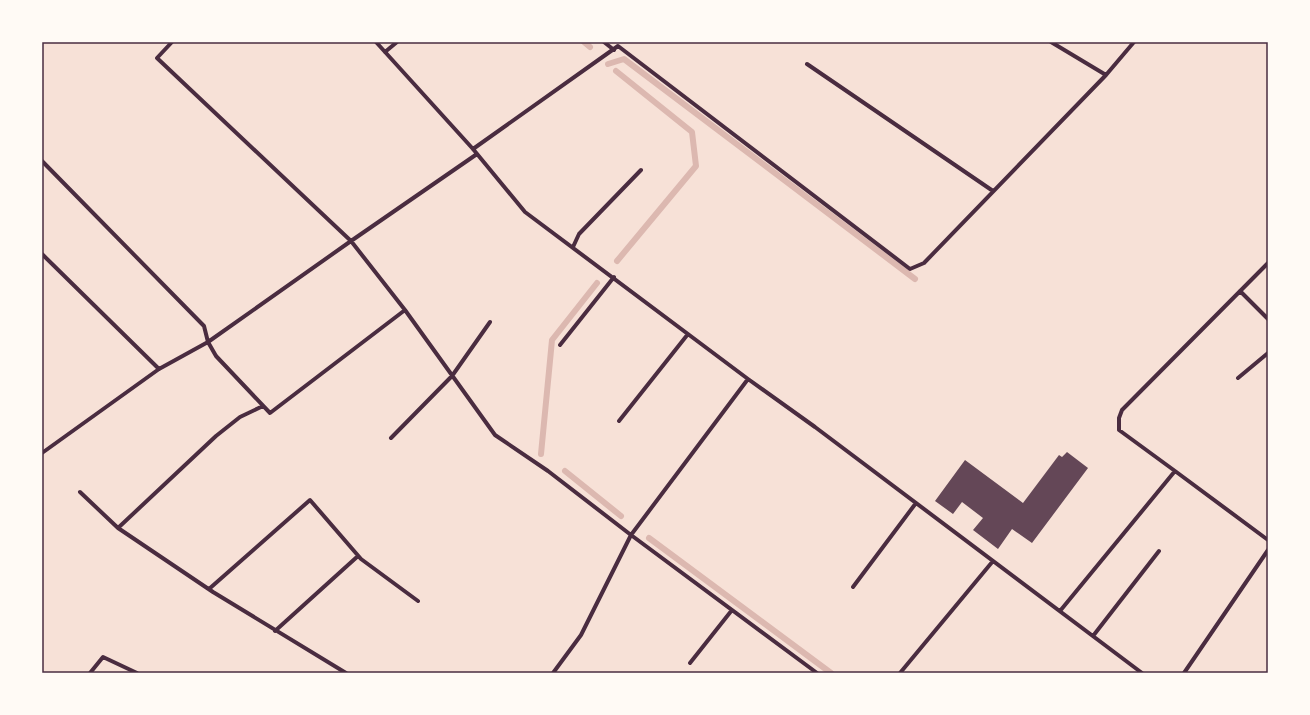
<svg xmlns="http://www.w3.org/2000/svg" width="1310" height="715" font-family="'Golos Text',sans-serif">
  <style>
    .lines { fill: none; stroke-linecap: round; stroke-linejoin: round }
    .stream { stroke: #dcb8b0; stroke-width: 6 }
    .building { fill: #644757 }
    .minor { stroke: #4a2c40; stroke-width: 4 }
    .neatline { fill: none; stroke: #4a2c40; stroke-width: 1.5 }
  </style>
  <rect width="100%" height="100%" fill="#f7e1d7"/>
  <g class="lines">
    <path class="stream" d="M584,42L590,47
      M608,64L624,59L915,279
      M616,71L692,132L696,166L617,261
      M541,454L552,340L597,283
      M565,471L621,516
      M649,538L831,673"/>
  </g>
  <path class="building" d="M1067,452L1088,468L1032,543L1012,529L998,549L973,530L983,518L962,502L953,514L935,501L965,460L1023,503L1059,455L1062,457Z"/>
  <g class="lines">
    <path class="minor" d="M172,42L157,58L351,241L405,310L495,435L548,471L631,535L817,673
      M376,42L473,149L525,212L748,379L815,427L1142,673
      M604,42L614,50
      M1051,42L1106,75
      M385,52L397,42
      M807,64L993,191
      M473,149L618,46L910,269L924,263L1106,75L1134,42
      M42,161L204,326L208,342L216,356L270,413L405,310
      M573,247L579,234L641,170
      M42,254L159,369
      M1240,291L1268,319
      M560,345L614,277
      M1238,378L1268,353
      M619,421L688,334
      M391,438L452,376L490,322
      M42,453L159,369L208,342L351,241L477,154
      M1175,471L1119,430V418L1122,410L1268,263
      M80,492L118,528L213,592L346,673
      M118,528L216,436L240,417L263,406
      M853,587L916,503
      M209,589L310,500L361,559L418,601
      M1060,611L1175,471L1268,540
      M275,631L358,556
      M1093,636L1159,551
      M690,663L732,610
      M90,673L103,657L137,673
      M553,673L581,635L631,535L748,379
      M900,673L993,561
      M1184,673L1268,550"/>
  </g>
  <rect width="1310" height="715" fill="none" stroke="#fffaf5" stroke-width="86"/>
  <rect x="43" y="43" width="1224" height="629" class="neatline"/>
</svg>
